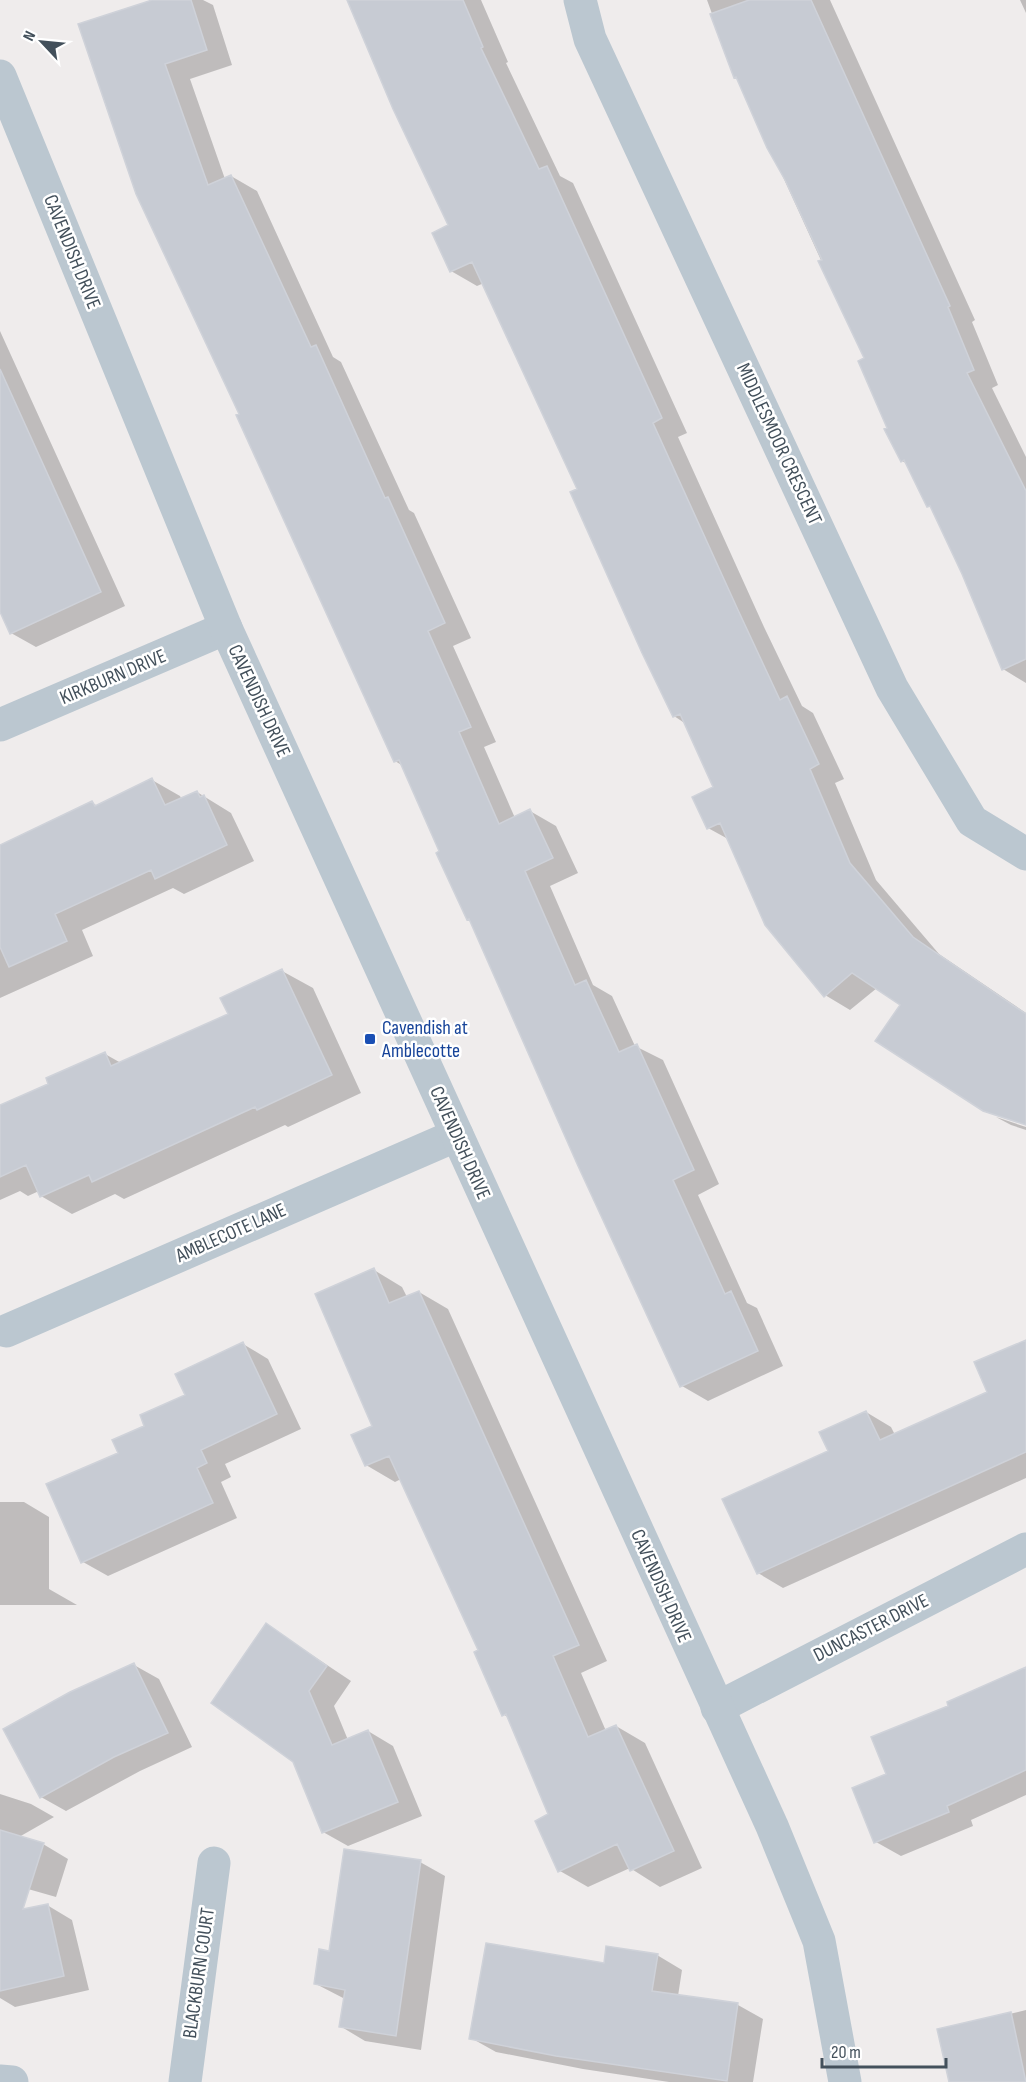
<svg xmlns="http://www.w3.org/2000/svg" width="1026" height="2082" font-family="'Sofia Sans Condensed',sans-serif">
  <style>
    .shadow { fill: #0003 }
    .building { fill: #c7cbd3; stroke: #cfd2d9; stroke-width: 1.5 }
    .lines { fill: none; stroke-linecap: round; stroke-linejoin: round }
    .minor { stroke: #bbc7d0; stroke-width: 33 }
    .tertiary { stroke: #bbc7d0; stroke-width: 33 }
    .transit-dot { fill: #1a4fb4; stroke: #fff; stroke-width: 2 }
    .labels { text-anchor: middle; dominant-baseline: central; stroke-width: 5; stroke-linejoin: round; paint-order: stroke }
    .street-label { font-size: 20px; fill: #43505b; stroke: #fff }
    .transit-label { font-size: 20px; fill: #164399; stroke: #fff; text-anchor: start }
  </style>
  <rect width="100%" height="100%" fill="#efecec"/>
  <path class="shadow" d="M157,0H203L213,5L232,65L190,79L225,179L231,176L257,191L333,357L341,362L409,510L414,513L471,638L453,646L496,742L484,747L515,818L530,811L556,826L578,873L550,886L593,985L612,996L635,1046L663,1060L719,1184L698,1195L747,1303L757,1308L783,1366L708,1401L682,1386L472,922L468,919L403,766L395,761L241,415L138,193Z
    M348,0H481L508,62L506,63L560,176L573,183L687,433L678,437L764,627L802,706L813,713L844,779L835,783L876,880L939,954L1026,1013V1123L902,1005L877,988L850,1010L825,995L728,839L708,828L715,788L686,724L674,716L579,490L484,283L477,286L451,271V226Z
    M707,0H830L975,320L972,322L998,385L992,388L1026,457V683L1003,669L963,573L932,509L929,506L908,464L902,461L866,359L738,78L735,77Z
    M1020,0H1026V13Z
    M0,331L125,606L36,647L11,633L0,608Z
    M152,780L180,796L182,800L197,792L231,813L254,861L184,894L173,888L82,930L93,956L0,998V846L92,803L98,806Z
    M282,971L313,988L361,1093L288,1127L285,1125L124,1199L115,1194L72,1214L41,1196L39,1191L28,1196L20,1191L0,1200V1107L50,1084L105,1054L121,1063L230,1015Z
    M996,1117L1026,1127V1130L1011,1125Z
    M374,1270L402,1287L407,1297L419,1292L448,1309L607,1661L581,1673L606,1731L616,1726L645,1743L702,1868L660,1887L630,1868L588,1887L560,1871L550,1815L509,1718L503,1714L480,1651L401,1479L395,1482L366,1465L374,1427Z
    M243,1344L268,1359L301,1429L225,1464L231,1477L221,1482L237,1518L108,1576L83,1562L120,1453L146,1426L187,1396Z
    M1026,1344V1478L783,1588L758,1573L830,1452L866,1412L891,1427L895,1435L989,1393Z
    M0,1502H24L49,1517V1589L77,1605H0Z
    M267,1625L351,1681L334,1706L348,1740L368,1731L393,1746L422,1816L348,1846L323,1832Z
    M134,1665L159,1679L192,1747L140,1771L66,1811L41,1797Z
    M1026,1668V1795L971,1820L973,1826L901,1856L876,1842L888,1775L950,1706Z
    M0,1794L31,1804L54,1817L19,1837L43,1844L68,1859L56,1897L0,1881Z
    M420,1862L445,1876L421,2050L365,2041L340,2026L345,1999L316,1984L330,1953Z
    M47,1905L72,1920L89,1990L15,2007L0,1998V1916Z
    M657,1955L682,1970L678,1996L738,2005L763,2019L753,2082H669L583,2069L496,2052L471,2038L605,1965Z
    M1026,2010V2082H951L938,2031Z"/>
  <path class="building" d="M152,0H191L207,50L165,64L208,185L231,175L311,347L316,345L385,498L388,497L445,623L428,631L471,727L459,732L499,824L530,809L553,858L525,871L575,985L586,980L619,1052L637,1044L694,1170L673,1180L725,1294L731,1291L758,1351L680,1387L578,1166L469,919L467,920L436,853L439,851L399,760L394,762L236,415L239,414L136,194L78,24Z
    M347,0H463L483,47L481,48L539,169L547,166L662,418L653,423L738,610L780,700L787,696L819,764L810,769L850,863L913,937L1026,1014V1125L983,1111L875,1041L900,1005L852,973L824,997L765,925L720,823L707,829L692,797L713,787L680,714L673,717L642,653L570,492L577,489L472,262L450,272L432,233L448,225L393,109Z
    M749,0H811L950,306L948,307L974,370L967,373L1026,491V659L1002,670L962,574L930,506L927,507L904,460L901,462L884,429L887,428L858,361L864,358L818,261L822,260L785,180L767,148L736,77L734,78L710,14Z
    M0,369L101,592L10,634L0,612Z
    M152,778L165,805L197,791L200,797L204,795L227,845L155,879L151,870L55,914L67,941L9,967L0,947V845L92,801L95,806Z
    M282,969L332,1075L257,1110L255,1107L92,1182L89,1175L40,1197L26,1165L0,1177V1105L48,1084L46,1078L105,1052L111,1066L228,1014L220,998Z
    M374,1268L389,1303L419,1291L579,1645L553,1656L588,1737L616,1725L674,1851L630,1871L617,1844L558,1872L535,1821L548,1814L506,1714L502,1716L474,1652L478,1650L389,1456L365,1466L351,1435L372,1426L315,1294Z
    M1026,1340V1452L757,1574L722,1499L828,1451L819,1432L866,1411L880,1440L987,1392L974,1362Z
    M243,1342L277,1414L201,1450L207,1463L197,1468L213,1503L81,1563L46,1484L118,1453L112,1440L144,1426L140,1415L185,1395L175,1374Z
    M266,1623L327,1666L309,1691L332,1745L368,1730L398,1802L322,1833L293,1762L211,1703Z
    M134,1663L168,1733L114,1757L40,1798L3,1729L70,1692Z
    M1026,1667V1770L947,1806L949,1812L874,1843L852,1788L886,1774L871,1737L948,1706L947,1702Z
    M0,1830L44,1843L23,1909L48,1904L64,1976L0,1991Z
    M344,1849L421,1860L396,2036L339,2027L345,1990L314,1984L319,1949L329,1951Z
    M486,1943L604,1963L606,1946L658,1954L652,1991L738,2003L727,2081L556,2056L469,2039Z
    M1011,2012L1026,2082H949L937,2029Z"/>
  <g class="lines">
    <path class="minor" d="M580,0L590,39L892,688L972,821L1026,854
      M0,725L226,628
      M6,1331L457,1135
      M717,1708L1026,1549
      M0,2081L12,2082
      M185,2082L214,1863"/>
    <path class="tertiary" d="M0,76L226,628L772,1826L819,1941L845,2082"/>
  </g>
  <rect class="transit-dot" x="364" y="1033" width="12" height="12" rx="3"/>
  <g class="labels">
    <g class="street-label">
      <text transform="translate(72 252) rotate(68)">CAVENDISH DRIVE</text>
      <text transform="translate(779 444) rotate(65)">MIDDLESMOOR CRESCENT</text>
      <text transform="translate(113 677) rotate(-23)">KIRKBURN DRIVE</text>
      <text transform="translate(259 701) rotate(65)">CAVENDISH DRIVE</text>
      <text transform="translate(460 1143) rotate(66)">CAVENDISH DRIVE</text>
      <text transform="translate(231 1233) rotate(-24)">AMBLECOTE LANE</text>
      <text transform="translate(661 1586) rotate(66)">CAVENDISH DRIVE</text>
      <text transform="translate(871 1628) rotate(-27)">DUNCASTER DRIVE</text>
      <text transform="translate(199 1973) rotate(-82)">BLACKBURN COURT</text>
    </g>
    <g class="transit-label">
      <text x="382" y="1028">Cavendish at<tspan x="382" dy="23">Amblecotte</tspan></text>
    </g>
  </g>
  <g transform="translate(42 42) rotate(296)" stroke="#ffffff" stroke-width="4.5" paint-order="stroke">
  <path d="M0-4.5L10 22L0 15L-10 22Z" fill="#43505b"/>
  <text y="-9" font-size="16" font-weight="bold" text-anchor="middle" fill="#43505b">N</text>
  </g>
  <path d="M822 2058v9h124v-9" fill="none" stroke="#43505b" stroke-width="3"/>
  <text x="831" y="2058" font-size="18" fill="#43505b" stroke="#ffffff" stroke-width="4.5" paint-order="stroke">20 m</text>
</svg>
